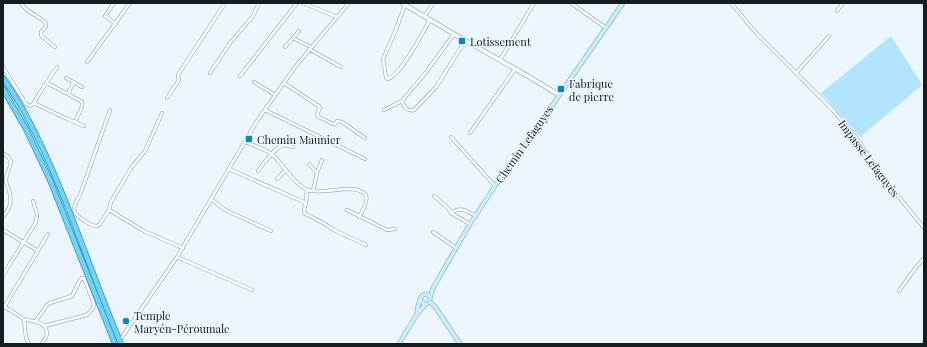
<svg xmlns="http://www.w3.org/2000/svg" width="927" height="347" font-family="'Playfair Display',serif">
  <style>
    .green { fill: #b1e5fd }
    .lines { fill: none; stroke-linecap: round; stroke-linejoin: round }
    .minor-casing { stroke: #a0b4bd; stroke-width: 4 }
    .tertiary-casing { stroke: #a0b4bd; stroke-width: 5 }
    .secondary-casing { stroke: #a0b4bd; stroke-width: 5 }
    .trunk-casing { stroke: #398cac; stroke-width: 6 }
    .minor { stroke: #fff; stroke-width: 2.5 }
    .tertiary { stroke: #fff; stroke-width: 3.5 }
    .secondary { stroke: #c9eefd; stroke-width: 3.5 }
    .trunk { stroke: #70d3f8; stroke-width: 4.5 }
    .poi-dot { fill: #1487ac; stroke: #ebf7fd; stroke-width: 1.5 }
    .labels { text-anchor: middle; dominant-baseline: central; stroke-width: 3; stroke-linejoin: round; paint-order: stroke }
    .poi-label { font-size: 11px; fill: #151d20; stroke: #ebf7fd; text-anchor: start }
    .street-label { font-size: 11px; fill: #151d20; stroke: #ebf7fd }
  </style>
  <rect width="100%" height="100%" fill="#ebf7fd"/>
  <path class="green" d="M891,36L922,85L860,137L821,93Z"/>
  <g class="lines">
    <g class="minor-casing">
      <path id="minor" d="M21,3C26,13 38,15 46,23V26L41,32V35L44,38L55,47
        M114,3L105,16L116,24
        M303,3L337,17
        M571,3L606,28
        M731,3L757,34L832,109L858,140L881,175L924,228
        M923,3L924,4
        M405,5L395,32L383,59L386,77L388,79C401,75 423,32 430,20
        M837,11L843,3
        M425,16L433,3
        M293,38L311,47
        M285,47L299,31
        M309,49L341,67
        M500,60L534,3
        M87,62L130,3
        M3,67L26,104L30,106L32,105L34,103L39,94L57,67
        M210,73L230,43L253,16L259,3
        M796,73L829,36
        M240,76L297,3
        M66,78L82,87
        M254,82L275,95
        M47,83L79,100L82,102V107L75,122
        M284,83L320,107L317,115L319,117L333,124H335L337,121L342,122L365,138
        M68,94L73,83
        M167,98L179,80L178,75L225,3
        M402,101C403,106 408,112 414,110L436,87L465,41
        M34,103L67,119L84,126
        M110,110L80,195C72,208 71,213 85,221C89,224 92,226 97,226L100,224L109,210L111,202L131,168L145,151L162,113
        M265,110L365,159
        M384,110L402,101L427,71L454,34
        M470,133L515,69
        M451,137L495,186
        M245,142C253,145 267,150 273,155C284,166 294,184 308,190C325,196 351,182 365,194C370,199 362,212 359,217
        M3,153C19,163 5,169 6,181C6,184 8,187 9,190C12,202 11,207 3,217
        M309,164L317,173
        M229,169L306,203
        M258,171C262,165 276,147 283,145C286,145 290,146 293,147
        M277,179L286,170
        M307,189L306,203L304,209V213L323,223L334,230L366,245
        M313,191L317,173L322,160
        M434,196L448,208L451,213L470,224
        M211,199L225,210L271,231
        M109,210L144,231L183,248
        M347,210L387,230L395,229
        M451,213C461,206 467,211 476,216
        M3,230L38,251
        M433,232L456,248
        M177,257L252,290
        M3,275L36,222L37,214L33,201
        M899,291L914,270L924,258
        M5,307L24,319L37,322L44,325C49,333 47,336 42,344
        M3,309L48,234
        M24,319L26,338L29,344
        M35,322L47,305L50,303L72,296L80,280L82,278H84L94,304L93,308L87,315L44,326
        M122,337L177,257L257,121L295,67L349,3
        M923,344L924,342"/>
    </g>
    <g class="tertiary-casing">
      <path id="tertiary" d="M402,3L454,34L526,75L559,95"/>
    </g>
    <g class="secondary-casing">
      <path id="secondary" d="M430,298L433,288L470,224L495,186L527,142L623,3
        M420,300L424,304H427
        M430,302L436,308L460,344
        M417,313C418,307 419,294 426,294C429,294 429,296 430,299
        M399,344L417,314L426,304"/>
    </g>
    <g class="trunk-casing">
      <path id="trunk" d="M3,78C12,91 21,105 28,119C66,191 89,269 121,344
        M3,89L26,129L50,180L115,344"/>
    </g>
    <use href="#minor" class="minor"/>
    <use href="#tertiary" class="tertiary"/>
    <use href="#secondary" class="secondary"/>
    <use href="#trunk" class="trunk"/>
  </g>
  <g class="poi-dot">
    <rect x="458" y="37" width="8" height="8" rx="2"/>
    <rect x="557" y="85" width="8" height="8" rx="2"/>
    <rect x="245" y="135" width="8" height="8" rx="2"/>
    <circle cx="126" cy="321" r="4"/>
  </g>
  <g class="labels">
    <g class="poi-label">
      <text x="470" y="41">Lotissement</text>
      <text x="569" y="83">Fabrique<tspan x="569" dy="13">de pierre</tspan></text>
      <text x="257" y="139">Chemin Maunier</text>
      <text x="134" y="315">Temple<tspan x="134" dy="13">Maryén-Péroumale</tspan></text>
    </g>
    <g class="street-label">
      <text transform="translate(524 144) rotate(-55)">Chemin Lefaguyes</text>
      <text transform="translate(869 158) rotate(53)">Impasse Lefaguyès</text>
    </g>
  </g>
  <rect width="927" height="347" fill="none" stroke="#151d20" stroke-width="8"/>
</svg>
